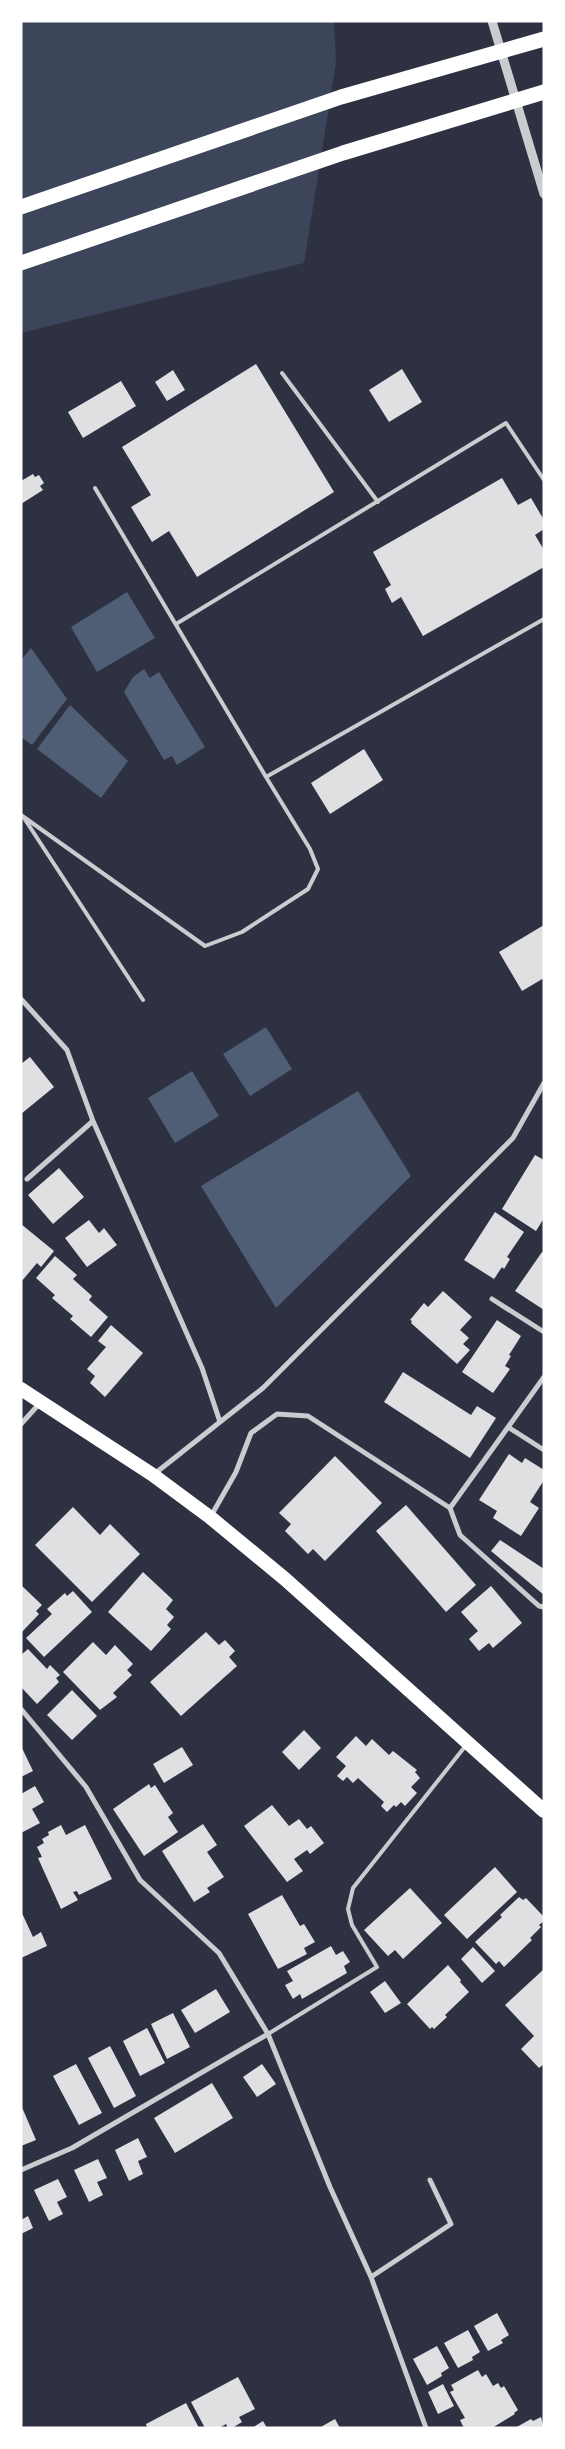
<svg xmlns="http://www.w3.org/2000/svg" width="565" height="2449" font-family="'Sofia Sans Condensed',sans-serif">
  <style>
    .green { fill: #3c4559 }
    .water { fill: #4f5d75 }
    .building { fill: #e0e0e3 }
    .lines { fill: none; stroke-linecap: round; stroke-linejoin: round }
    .service { stroke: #caccd0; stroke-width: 4 }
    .minor { stroke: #caccd0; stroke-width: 5 }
    .tertiary { stroke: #caccd0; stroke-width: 9 }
    .trunk { stroke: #fff; stroke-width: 14 }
    .motorway { stroke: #fff; stroke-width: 15 }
  </style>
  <rect width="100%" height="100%" fill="#2d3142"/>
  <path class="green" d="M21,21H334L336,63L304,263L21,333Z"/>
  <path class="water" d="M127,592L155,638L97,672L71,627Z
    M31,648L67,699L32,745L21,737V660Z
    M144,669L150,678L159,672L205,747L177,765L172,756L164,760L124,692L133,677Z
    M70,705L128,761L101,798L37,749Z
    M266,1027L292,1069L250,1096L223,1054Z
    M192,1071L219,1116L175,1143L148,1098Z
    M358,1091L411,1176L276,1308L201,1186Z"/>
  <path class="building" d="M256,364L334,492L197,577L169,531L152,542L131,507L151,495L122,447Z
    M402,369L422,402L389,422L369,390Z
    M173,370L185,390L167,401L155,382Z
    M121,381L136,406L83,438L68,412Z
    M33,474L35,477L39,475L44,483L40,486L43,490L21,504V481Z
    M502,478L518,505L531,498L544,520V529L535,535L544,550V567L423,636L401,597L392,603L385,589L391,585L373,552Z
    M364,749L383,780L330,814L311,783Z
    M544,925V978L522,991L499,952Z
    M30,1057L54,1087L21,1114V1064Z
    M535,1155L544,1160V1218L536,1231L502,1209Z
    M59,1168L84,1197L53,1224L28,1195Z
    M495,1212L524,1232L507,1257L510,1259L504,1269L502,1267L494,1279L464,1260Z
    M89,1220L99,1233L104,1228L117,1245L87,1267L65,1238Z
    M21,1224L54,1251L41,1267L37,1263L21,1282Z
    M542,1252L544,1253V1310L515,1291Z
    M55,1256L77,1275L73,1279L92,1296L89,1300L108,1317L91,1337L70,1319L73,1316L52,1298L55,1295L36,1278Z
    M443,1291L472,1317L460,1330L469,1338L463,1344L470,1350L457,1364L411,1323L412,1321L410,1320L424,1303L428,1307Z
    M497,1320L521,1336L509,1355L511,1356L505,1366L510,1369L493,1393L462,1372Z
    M111,1325L143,1353L105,1397L90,1383L95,1376L87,1369L106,1347L98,1341Z
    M403,1372L471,1415L477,1406L496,1418L470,1458L384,1402Z
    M509,1454L522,1463L525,1458L544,1470V1480L530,1502L539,1508L521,1536L493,1518L497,1511L479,1500Z
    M335,1456L382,1503L325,1561L313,1549L308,1554L285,1531L291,1524L279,1513Z
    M406,1505L476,1585L446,1612L376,1531Z
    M73,1507L100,1535L110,1524L140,1554L92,1602L35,1545Z
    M500,1540L544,1569V1595L491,1551Z
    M143,1572L173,1600L166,1609L174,1617L167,1625L171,1629L151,1651L108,1612Z
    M21,1585L42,1605L36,1611L39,1614L21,1633Z
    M491,1586L522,1623L493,1648L489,1643L479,1651L469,1639L478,1631L461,1612Z
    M73,1591L92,1612L44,1657L26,1638L52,1614L47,1609L65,1593L67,1596Z
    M206,1632L219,1645L225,1640L235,1651L229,1657L237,1666L181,1716L150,1682Z
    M93,1642L106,1655L115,1645L133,1664L127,1670L132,1675L113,1693L117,1697L100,1710L63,1672Z
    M28,1649L47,1669L50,1665L60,1675L56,1678L59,1682L37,1704L21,1687V1655Z
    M72,1690L97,1716L72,1740L47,1715Z
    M304,1730L321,1748L299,1770L282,1752Z
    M356,1736L366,1746L372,1739L389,1755L393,1751L417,1770L415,1772L420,1778L411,1787L417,1793L405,1806L401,1802L396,1807L394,1805L387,1812L381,1806L384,1802L358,1778L353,1783L347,1777L343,1781L337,1776L346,1766L336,1757Z
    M21,1746L33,1771L21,1777Z
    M182,1747L193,1765L164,1783L153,1764Z
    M149,1784L151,1788L155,1785L173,1813L168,1817L178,1832L144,1856L113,1809Z
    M35,1786L44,1802L32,1809L40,1823L21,1833V1794Z
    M272,1805L289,1826L299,1819L307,1829L311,1826L324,1843L310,1854L307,1850L294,1859L303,1871L287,1882L244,1826Z
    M203,1824L217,1845L207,1852L224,1877L207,1888L210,1892L194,1902L162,1851Z
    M61,1825L66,1835L85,1825L112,1879L79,1895L77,1891L73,1892L78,1900L61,1909L38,1858L42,1857L37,1847L44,1843L42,1839L49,1835L48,1832Z
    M495,1867L517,1892L467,1939L444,1915Z
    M410,1888L442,1923L403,1959L395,1950L388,1956L364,1930Z
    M282,1895L300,1926L304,1924L315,1942L304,1948L307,1954L278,1969L248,1914Z
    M519,1897L523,1900L526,1898L544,1917V1921L539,1925L541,1927L530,1938L532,1940L504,1967L499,1961L496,1964L475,1942L502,1917L500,1915Z
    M21,1911L33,1937L41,1932L47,1946L21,1958Z
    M331,1946L336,1955L343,1951L350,1962L344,1966L347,1973L302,1999L300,1994L293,1999L285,1985L293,1981L287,1971Z
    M473,1947L495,1971L482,1983L461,1959Z
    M448,1965L461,1980L460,1982L469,1992L445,2015L447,2017L434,2029L432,2027L430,2029L407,2004Z
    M544,1969V2064L539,2068L521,2049L534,2036L505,2005Z
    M385,1981L401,2003L385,2013L370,1992Z
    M216,1989L230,2012L195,2033L181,2010Z
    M173,2013L190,2047L167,2059L151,2024Z
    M147,2028L165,2063L140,2076L123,2041Z
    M110,2046L136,2096L114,2108L88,2058Z
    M76,2064L102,2113L79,2125L53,2076Z
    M262,2064L276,2084L257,2097L243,2077Z
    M212,2083L233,2118L175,2153L154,2118Z
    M21,2105L36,2140L21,2146Z
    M138,2138L147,2157L138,2161L143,2174L129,2181L115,2150Z
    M98,2159L107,2178L97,2182L103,2195L89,2202L74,2170Z
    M58,2179L67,2197L57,2202L63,2214L49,2221L34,2190Z
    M28,2216L33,2228L21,2234V2220Z
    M497,2313L509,2335L501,2340L503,2343L488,2351L474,2326Z
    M468,2330L480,2352L472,2357L473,2360L458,2368L444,2343Z
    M437,2346L449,2368L441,2373L442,2376L427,2385L413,2359Z
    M478,2370L482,2377L486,2374L493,2386L498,2383L501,2388L504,2386L518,2410L514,2413L515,2414L492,2428H464L460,2420L465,2418L450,2392L454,2390L451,2385Z
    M238,2377L255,2409L239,2417L242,2422L232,2428H228L226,2424L219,2428H205L191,2402Z
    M443,2384L454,2406L438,2414L428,2392Z
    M186,2403L199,2428H147L146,2424Z
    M541,2417L544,2428H515L531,2419L533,2421Z
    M335,2419L340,2428H319Z
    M263,2421L267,2428H252Z"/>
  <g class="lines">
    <path class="service" d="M282,373L378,502
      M95,488L266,777
      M176,624L506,423L544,480
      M21,815L205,946L242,932L308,889L318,869L310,849L266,777L544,619
      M24,818L143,1000
      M268,2034L377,1967L352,1925L348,1909L353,1888L467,1744"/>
    <path class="minor" d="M21,999L67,1050L93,1121L27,1179
      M93,1121L202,1368L220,1422
      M492,1299L544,1332
      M21,1424L40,1403
      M508,1427L544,1450
      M153,1475L263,1388L513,1138L544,1083
      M450,1508L544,1377
      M211,1516L236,1472L251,1433L277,1414L308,1416L450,1508L460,1535L539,1606L544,1607
      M21,1709L86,1787L140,1880L219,1953L268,2034L330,2187L371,2277L426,2428
      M21,2170L72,2148L268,2034
      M371,2277L451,2224L430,2180"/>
    <path class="tertiary" d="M492,21L544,194"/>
    <path class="trunk" d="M21,1389L153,1475L211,1518L285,1579L544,1811"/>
    <path class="motorway" d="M21,207L341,97L544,39
      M21,263L343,153L544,92"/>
  </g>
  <rect width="565" height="2449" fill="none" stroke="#ffffff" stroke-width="45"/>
</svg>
